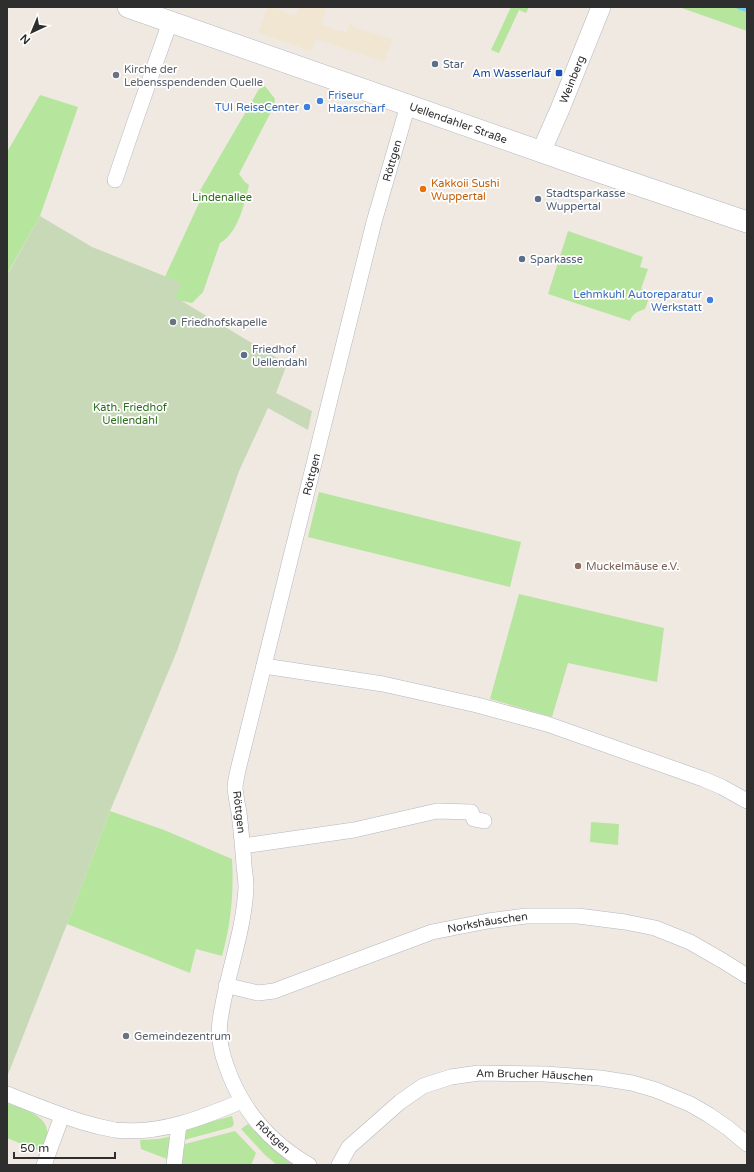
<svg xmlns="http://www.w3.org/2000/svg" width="754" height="1172" font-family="'Varela Round',sans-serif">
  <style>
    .education { fill: #f0e6d1 }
    .green { fill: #b6e59e }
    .cemetery { fill: #c8d9b8 }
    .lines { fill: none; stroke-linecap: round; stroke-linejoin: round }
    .stream { stroke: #75cff0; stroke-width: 4 }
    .minor-casing { stroke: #b4b7c1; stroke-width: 16 }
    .tertiary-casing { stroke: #b4b7c1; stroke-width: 20 }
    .secondary-casing { stroke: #b4b7c1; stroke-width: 22 }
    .minor { stroke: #fff; stroke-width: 15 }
    .tertiary { stroke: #fff; stroke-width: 19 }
    .secondary { stroke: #fff; stroke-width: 21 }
    .service-dot { fill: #5c6f8a; stroke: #fff; stroke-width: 1.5 }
    .transit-dot { fill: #1a4fb4; stroke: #fff; stroke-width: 1.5 }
    .worship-dot { fill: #6b7280; stroke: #fff; stroke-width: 1.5 }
    .shop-dot { fill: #3f7fe0; stroke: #fff; stroke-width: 1.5 }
    .food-dot { fill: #e8710a; stroke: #fff; stroke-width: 1.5 }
    .education-dot { fill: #8d6e63; stroke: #fff; stroke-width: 1.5 }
    .labels { text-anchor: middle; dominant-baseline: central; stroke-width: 3.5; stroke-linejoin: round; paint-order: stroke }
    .service-label { font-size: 11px; fill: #4e5e75; stroke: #fff; text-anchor: start }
    .worship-label { font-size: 11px; fill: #5b616d; stroke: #fff; text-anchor: start }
    .transit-label { font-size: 11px; fill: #164399; stroke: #fff; text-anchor: end }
    .street-label { font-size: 11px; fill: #2e2e2e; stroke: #fff }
    .shop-label { font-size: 11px; fill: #366cbe; stroke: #fff; text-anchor: end }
    .food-label { font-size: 11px; fill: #c56008; stroke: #fff; text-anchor: start }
    .park-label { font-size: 11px; fill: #2c6e1b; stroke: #fff }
    .education-label { font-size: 11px; fill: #785e54; stroke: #fff; text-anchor: start }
  </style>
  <rect width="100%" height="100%" fill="#efe9e1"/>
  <path class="education" d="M268,7H274L279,9V10L295,16L299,7H326L321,25L347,33L350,23L352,24V27L392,39L384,62L316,39L311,51L258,33Z"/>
  <path class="green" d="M511,7H529L526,13L519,10L499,53L491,50Z
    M679,7H747V31Z
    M265,86L275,99L274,106L239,174L245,182L249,185C244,205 238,233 220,243L203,292L192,303L177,300L163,281L200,201L198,194L259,89Z
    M40,95L78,107L40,216L7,274V152Z
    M568,231L643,257L640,267L648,269L641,289L651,292L645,309C637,312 633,313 630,321L548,294Z
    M319,492L521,542L510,587L308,537Z
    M519,594L664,628L657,682L568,663L552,717L490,699Z
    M110,811L164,830L232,859C234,892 231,924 222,956L196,949L190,973L67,924Z
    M591,822L619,824L618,845L590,842Z
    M7,1103C22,1109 51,1115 47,1137C46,1142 43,1147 42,1152L7,1138Z
    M232,1116L234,1124L232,1127L184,1140L185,1129Z
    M248,1124C262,1139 276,1153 293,1165H277L265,1155L241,1129Z
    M235,1131L256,1153L251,1165H178L185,1144Z
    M174,1136L172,1161L141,1149L140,1140L158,1139Z"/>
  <path class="cemetery" d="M40,216L92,247L182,283L175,297L287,364L276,393L312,411L308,430L268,408L239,471L177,651L110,811L67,924L7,1077V275Z"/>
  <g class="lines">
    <path class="stream" d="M738,7L747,10"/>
    <g class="minor-casing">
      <g id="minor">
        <path d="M115,180L132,130L170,22"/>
        <path d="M264,666L383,684L477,705L547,724L703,779L722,787L747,801"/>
        <path d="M243,846L354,830L437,811L471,812L474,819L484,821"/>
        <path id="s1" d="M226,986L233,987L258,993L274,991L432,932L488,921L526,916H578L625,922L655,928L690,942L723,961L747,976"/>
        <path d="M7,1094C32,1104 56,1114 82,1122C92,1125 104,1128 115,1130C159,1135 202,1118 242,1101"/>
        <path d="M44,1165L62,1116"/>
        <path d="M174,1165L179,1125"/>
        <path id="s2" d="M309,1165C269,1142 241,1109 226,1065C221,1051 218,1035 220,1021C226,976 244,933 246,887C246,880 245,873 244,866C243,848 241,830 239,812C237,804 236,796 235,788C235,782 237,776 238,770L374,222L408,105"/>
        <path id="s3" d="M339,1165L349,1147L400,1102L423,1086L451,1077L479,1073L545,1074L600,1078L632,1083L656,1090L690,1104L709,1115L728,1128L747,1144"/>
      </g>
    </g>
    <g class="tertiary-casing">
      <g id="tertiary">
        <path id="s4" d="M541,152L560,109L601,7"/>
      </g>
    </g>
    <g class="secondary-casing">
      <g id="secondary">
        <path id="s5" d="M128,7L582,166L747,222"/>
      </g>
    </g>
    <use href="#minor" class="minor"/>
    <use href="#tertiary" class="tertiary"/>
    <use href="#secondary" class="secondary"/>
  </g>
  <g class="service-dot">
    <circle cx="435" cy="64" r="4"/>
    <circle cx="538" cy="199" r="4"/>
    <circle cx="522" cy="259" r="4"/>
    <circle cx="244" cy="355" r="4"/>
  </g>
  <rect class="transit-dot" x="555" y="69" width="8" height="8" rx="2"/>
  <g class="worship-dot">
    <circle cx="116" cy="75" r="4"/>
    <circle cx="173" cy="322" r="4"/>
    <circle cx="126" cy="1036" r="4"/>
  </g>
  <g class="shop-dot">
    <circle cx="320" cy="101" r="4"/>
    <circle cx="307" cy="107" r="4"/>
    <circle cx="710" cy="300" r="4"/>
  </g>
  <circle class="food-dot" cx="423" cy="189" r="4"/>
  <circle class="education-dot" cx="578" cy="566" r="4"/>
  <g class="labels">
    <g class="service-label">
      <text x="443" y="64">Star</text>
      <text x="546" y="193">Stadtsparkasse<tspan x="546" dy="13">Wuppertal</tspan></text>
      <text x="530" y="259">Sparkasse</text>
      <text x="252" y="349">Friedhof<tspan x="252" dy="13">Uellendahl</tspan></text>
    </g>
    <g class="worship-label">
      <text x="124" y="69">Kirche der<tspan x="124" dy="13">Lebensspendenden Quelle</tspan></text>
      <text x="181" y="322">Friedhofskapelle</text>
      <text x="134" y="1036">Gemeindezentrum</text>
    </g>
    <g class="transit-label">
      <text x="551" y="73">Am Wasserlauf</text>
    </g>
    <g class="street-label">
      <text stroke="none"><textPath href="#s4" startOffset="79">Weinberg</textPath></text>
      <text stroke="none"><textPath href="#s5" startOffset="350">Uellendahler Straße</textPath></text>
      <text stroke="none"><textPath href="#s2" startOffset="1061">Röttgen</textPath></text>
      <text stroke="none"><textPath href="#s2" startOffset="737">Röttgen</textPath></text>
      <text transform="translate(239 812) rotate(83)">Röttgen</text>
      <text stroke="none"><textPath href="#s1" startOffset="274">Norkshäuschen</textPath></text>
      <text stroke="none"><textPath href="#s3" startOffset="230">Am Brucher Häuschen</textPath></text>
      <text transform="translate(273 1137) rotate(43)">Röttgen</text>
    </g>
    <g class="shop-label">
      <text x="328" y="95" text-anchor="start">Friseur<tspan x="328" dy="13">Haarscharf</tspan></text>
      <text x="299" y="107">TUI ReiseCenter</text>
      <text x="702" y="294">Lehmkuhl Autoreparatur<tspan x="702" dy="13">Werkstatt</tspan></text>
    </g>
    <g class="food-label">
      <text x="431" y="183">Kakkoii Sushi<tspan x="431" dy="13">Wuppertal</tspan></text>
    </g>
    <g class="park-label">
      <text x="222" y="197">Lindenallee</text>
      <text x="130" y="407">Kath. Friedhof<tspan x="130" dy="13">Uellendahl</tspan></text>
    </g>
    <g class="education-label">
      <text x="586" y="566">Muckelmäuse e.V.</text>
    </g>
  </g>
  <rect width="754" height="1172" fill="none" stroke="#2e2e2e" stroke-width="16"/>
  <g transform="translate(32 32) rotate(224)" stroke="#ffffff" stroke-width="3" paint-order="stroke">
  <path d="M0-3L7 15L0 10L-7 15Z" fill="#2e2e2e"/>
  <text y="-6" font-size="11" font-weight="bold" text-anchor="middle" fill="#2e2e2e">N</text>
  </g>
  <path d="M14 1152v6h101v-6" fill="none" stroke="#2e2e2e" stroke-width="2"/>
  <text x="20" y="1152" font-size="12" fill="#2e2e2e" stroke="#ffffff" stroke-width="3" paint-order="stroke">50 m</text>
</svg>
